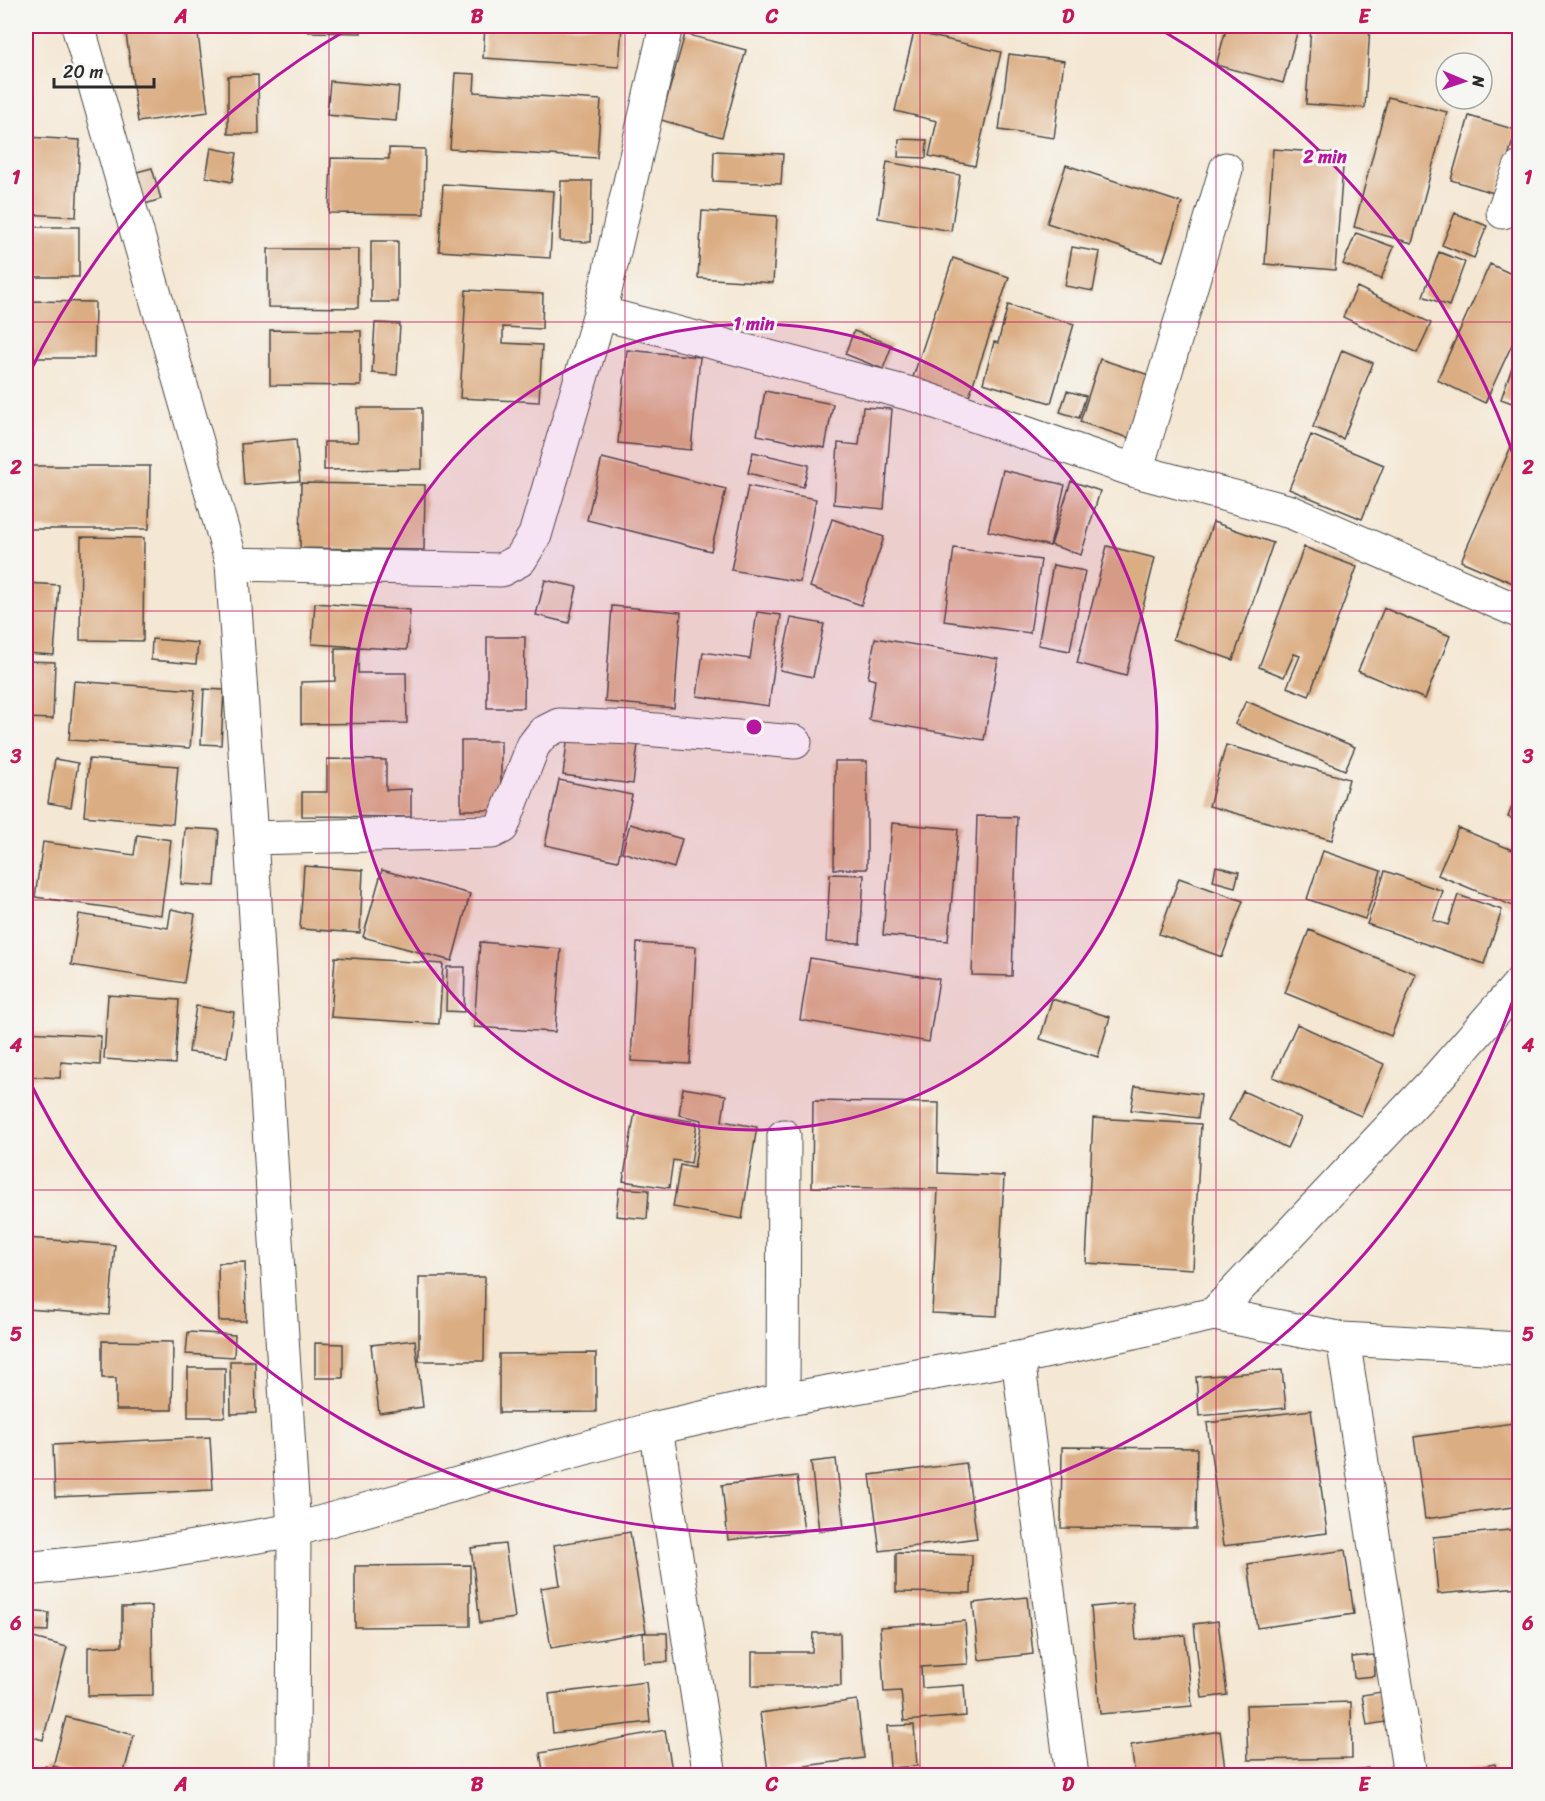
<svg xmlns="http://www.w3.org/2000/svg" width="1545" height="1801" font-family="Sriracha,sans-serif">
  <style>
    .building { fill: #dbad83 }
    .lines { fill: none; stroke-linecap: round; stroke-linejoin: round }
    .minor-casing { stroke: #494744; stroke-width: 35 }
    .minor { stroke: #fff; stroke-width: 33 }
    .grid { fill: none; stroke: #c2185b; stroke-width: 1.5; stroke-opacity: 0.55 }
    .ring { fill: none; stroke: #b5179e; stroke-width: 3 }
    .centre { fill: #b5179e; stroke: #f6f6f2; stroke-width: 3 }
    .ring-label { font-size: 18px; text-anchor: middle; font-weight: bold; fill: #b5179e; stroke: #f6f6f2; stroke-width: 6; stroke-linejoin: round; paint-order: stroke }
    .neatline { fill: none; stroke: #c2185b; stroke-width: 2 }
    .grid-label { font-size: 20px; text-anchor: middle; font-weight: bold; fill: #c2185b }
  </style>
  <rect width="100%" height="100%" fill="#f6f6f2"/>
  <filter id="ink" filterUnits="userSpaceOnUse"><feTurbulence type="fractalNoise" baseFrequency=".0167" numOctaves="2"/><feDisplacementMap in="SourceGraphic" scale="12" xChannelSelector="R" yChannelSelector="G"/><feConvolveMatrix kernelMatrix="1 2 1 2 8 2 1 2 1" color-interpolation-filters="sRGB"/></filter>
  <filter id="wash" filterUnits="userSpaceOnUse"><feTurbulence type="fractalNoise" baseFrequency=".008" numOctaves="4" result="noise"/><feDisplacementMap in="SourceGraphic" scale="24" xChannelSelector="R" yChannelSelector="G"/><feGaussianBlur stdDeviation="1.35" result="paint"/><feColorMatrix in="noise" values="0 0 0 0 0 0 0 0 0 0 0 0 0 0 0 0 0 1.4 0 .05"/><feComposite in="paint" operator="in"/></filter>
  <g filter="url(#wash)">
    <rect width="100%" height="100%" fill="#f4e7d3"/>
    <g id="blocks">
      <path class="building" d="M125,26H197L208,112L138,122Z
        M308,26H361V33L308,32Z
        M485,26H622L619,67L483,58Z
        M1227,26H1299L1283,83L1216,65Z
        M1311,26H1370L1365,108L1306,104Z
        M914,32L1001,52L975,166L929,156L937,121L895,111Z
        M685,34L746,50L722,137L661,120Z
        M1009,54L1064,61L1054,138L999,130Z
        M455,73L475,74L474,92L601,100L597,158L450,149Z
        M258,75L259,134H228V76Z
        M330,81L399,87L396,121L327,115Z
        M1388,97L1447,112L1412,243L1354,227Z
        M1469,116L1516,130L1497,194L1451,180Z
        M26,137L80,140L76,217L26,214Z
        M899,139L927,140L926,158L898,157Z
        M211,148L237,153L232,182L206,177Z
        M389,148L425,149L424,214L329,213L331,158L389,159Z
        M1273,149L1344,154L1335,270L1265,264Z
        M714,151L783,154L781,184L713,181Z
        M887,162L960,175L951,231L878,218Z
        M1066,165L1182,203L1163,261L1047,223Z
        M152,168L161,199L142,205L133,173Z
        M561,181H592L591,242L560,241Z
        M443,184L554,191L550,258L439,251Z
        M702,211L777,216L773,283L698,278Z
        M1455,213L1487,226L1474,258L1442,245Z
        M26,227H79V277H26Z
        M1356,233L1394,247L1381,279L1343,264Z
        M371,241H398V302H371Z
        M1072,247L1100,252L1093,291L1065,286Z
        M268,249H359L358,308L268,307Z
        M1439,252L1465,262L1449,306L1423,296Z
        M953,258L1009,277L967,402L911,383Z
        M1490,264L1520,278V327L1485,403L1437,380Z
        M1357,287L1431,323L1417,353L1343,317Z
        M466,290L543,294L542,329L503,327V343L542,345L539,402L460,398Z
        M26,301L95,302L94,358H26Z
        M1008,305L1074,324L1051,403L983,383L994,342L998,343Z
        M375,323L400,324L397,375L372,373Z
        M270,330L361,331V386L270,385Z
        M854,331L892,345L883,369L845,354Z
        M1519,347H1520V406L1501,399Z
        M627,350L700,357L691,450L618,443Z
        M1342,350L1373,363L1343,439L1313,427Z
        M1100,359L1149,375L1129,438L1080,422Z
        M765,391L833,404L825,448L757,435Z
        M1067,391L1086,396L1079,418L1060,412Z
        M863,407L892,409L884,509L834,504L838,443L859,445Z
        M357,408H422V469L324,470V442H358Z
        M1311,435L1384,465L1362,519L1289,489Z
        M296,439L300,481L244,485L241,444Z
        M1514,440L1520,442V586L1461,561Z
        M753,452L809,465L803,487L748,473Z
        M602,458L726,489L711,551L587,520Z
        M26,466H150L149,529H26Z
        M1003,470L1065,485L1050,546L988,531Z
        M1071,481L1100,491L1081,555L1051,545Z
        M301,483L425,485L424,550L300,548Z
        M748,486L816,499L800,582L731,570Z
        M832,519L884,537L861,605L810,587Z
        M1213,522L1273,543L1233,660L1173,639Z
        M81,537L144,538L143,641L80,640Z
        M1107,546L1155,558L1126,676L1077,663Z
        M1304,547L1357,567L1309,696L1287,687L1300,656L1294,654L1284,677L1259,667Z
        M954,548L1041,560L1030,633L944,621Z
        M1053,565L1085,571L1070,651L1038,645Z
        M545,580L577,587L569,623L536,615Z
        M26,583L59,585L54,655L26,653Z
        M315,603L410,610L407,650L312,644Z
        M612,606L681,612L674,708L605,702Z
        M1384,608L1450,636L1425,699L1358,671Z
        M757,612L781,615L769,706L697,696L703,652L750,659Z
        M791,618L824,624L813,677L780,670Z
        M487,637H525L524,708H487Z
        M875,638L998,659L984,740L869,720L875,680L868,678Z
        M152,639L198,643L196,664L151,660Z
        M335,648H359L358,673H406L407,723L301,724V682L335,681Z
        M26,661L55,662L53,719L26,718Z
        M74,681L195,690L190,748L69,740Z
        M204,689L224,690L221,745L201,744Z
        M1246,701L1355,747L1345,770L1235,724Z
        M568,735L638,744L633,784L563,775Z
        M461,741H501V810H461Z
        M1226,745L1349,779L1332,840L1209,806Z
        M55,759L78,763L71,807L48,803Z
        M89,759L178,766L173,824L84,816Z
        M327,759L386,760V790L411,789V817L302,816V792H327Z
        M835,761H867V869H834Z
        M559,780L632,795L618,861L545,845Z
        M1519,788H1520V821L1508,817Z
        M977,816L1017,817L1012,976L972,975Z
        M892,823L958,829L948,941L883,935Z
        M630,824L682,839L674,868L622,852Z
        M185,828L219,830L215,886L181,884Z
        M1458,828L1520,853V909L1438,875Z
        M137,835L171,840L161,915L35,897L43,842L134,855Z
        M1323,851L1381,871L1365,919L1307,899Z
        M304,866L363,870L360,933L300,929Z
        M1216,866L1239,872L1235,887L1213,881Z
        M382,870L470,894L452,961L363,937Z
        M1385,871L1443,891L1433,920L1448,925L1458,895L1502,910L1484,964L1367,924Z
        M830,874L864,875L860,943L826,942Z
        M1179,878L1243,901L1222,957L1159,934Z
        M171,909L195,914L184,983L71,965L79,914L168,928Z
        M1309,930L1416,974L1391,1036L1285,993Z
        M480,942L561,949L555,1032L474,1027Z
        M637,943L696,947L690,1064L631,1061Z
        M335,957L443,964L439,1024L331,1017Z
        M810,958L939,979L929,1042L800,1020Z
        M447,967H465L464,1012L446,1011Z
        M108,995L179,1000L175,1064L104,1059Z
        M1052,999L1110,1017L1098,1057L1040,1039Z
        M196,1006L234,1012L227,1057L189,1052Z
        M1297,1024L1384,1064L1361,1116L1273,1077Z
        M26,1032L101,1036L100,1065L61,1062L60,1078L26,1076Z
        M1135,1086L1201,1094L1198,1118L1131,1110Z
        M683,1088L726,1095L722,1121L757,1127L742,1219L673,1207L680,1165L694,1168L702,1120L679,1115Z
        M1243,1091L1301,1118L1287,1148L1229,1120Z
        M813,1101L939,1103L938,1173L1004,1176L997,1316L932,1313L938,1189L812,1187Z
        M635,1112L697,1122L691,1163L673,1160L669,1188L623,1181Z
        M1093,1118L1201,1124L1193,1269L1086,1263Z
        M619,1188L649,1190L647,1219L616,1216Z
        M27,1238L115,1245L109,1315L26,1309Z
        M245,1262L246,1321H219L218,1263Z
        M419,1277H485L484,1361H419Z
        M188,1332L235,1335L234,1357L186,1354Z
        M415,1340L423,1407L379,1413L371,1345Z
        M102,1341L173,1342L172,1410H116V1378H102Z
        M315,1343L343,1344V1378H315Z
        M596,1353V1412L499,1413V1354Z
        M230,1361H255L256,1413L231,1414Z
        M188,1368H225V1417H188Z
        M1282,1370L1286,1408L1199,1416L1196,1377Z
        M1311,1410L1327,1533L1223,1546L1207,1423Z
        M1520,1422V1506L1425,1519L1414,1437Z
        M210,1437L213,1490L55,1497L53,1445Z
        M1062,1447L1197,1448L1196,1529L1061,1528Z
        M836,1459L844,1528L819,1531L811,1462Z
        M966,1463L977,1538L880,1551L870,1475Z
        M797,1476L804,1531L728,1540L722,1485Z
        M1520,1529V1587L1438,1594L1433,1537Z
        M630,1532L646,1632L551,1648L541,1588L560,1585L554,1545Z
        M505,1544L515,1618L480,1623L471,1548Z
        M1345,1550L1354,1614L1257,1628L1248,1564Z
        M896,1553L972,1555L971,1593L896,1592Z
        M470,1565V1626L355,1627V1566Z
        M1027,1597L1033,1654L979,1660L973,1603Z
        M1133,1603L1136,1640L1185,1635L1192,1706L1100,1714L1091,1607Z
        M152,1606L153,1695L88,1696V1647L122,1646V1607Z
        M26,1611L49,1613L48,1631L26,1630Z
        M965,1621L968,1664L921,1667L922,1688L964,1685L966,1716L904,1721L901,1691L884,1692L880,1627Z
        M1218,1621L1227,1695L1202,1698L1194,1624Z
        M643,1633H667L668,1662L644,1663Z
        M813,1633H840L841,1686H752V1652H812Z
        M26,1636L67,1647L43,1740L26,1735Z
        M1374,1655L1375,1676L1354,1678L1352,1657Z
        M646,1682L650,1722L553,1733L549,1694Z
        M1381,1692L1386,1722L1367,1725L1362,1695Z
        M857,1700L864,1758L768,1771L760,1713Z
        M1351,1702L1352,1758L1248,1760L1246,1705Z
        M66,1717L134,1735L123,1776H88L53,1766Z
        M914,1725L917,1766L890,1768L887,1726Z
        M665,1730L673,1776H544L540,1753Z
        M1220,1731L1226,1776H1135L1131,1745Z
        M1495,1764L1497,1776H1450L1449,1772Z
        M45,1766L76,1775V1776H42Z
        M1368,1768L1369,1776H1318V1774Z"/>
    </g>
  </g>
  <g filter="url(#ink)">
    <use href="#blocks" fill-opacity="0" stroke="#494744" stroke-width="1.5"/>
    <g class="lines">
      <g class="minor-casing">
        <path id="minor" d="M78,26L232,564L251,838L294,1530L293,1776
          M1503,212L1520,168
          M600,313L915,395L1136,471L1291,512L1520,612
          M1136,471L1226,169
          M232,564L501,570L520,560L535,535L600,313L666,26
          M251,838L492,832L502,827L533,746L543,733L559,725L633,728L795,742
          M1214,1314L1343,1339L1520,1349
          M1343,1339L1410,1776
          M1018,1358L1072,1776
          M783,1400L784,1136
          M656,1428L710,1776
          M26,1569L128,1558L294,1530L656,1428L783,1400L1018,1358L1214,1314L1438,1077L1520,983"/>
      </g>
      <use href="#minor" class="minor"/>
    </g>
  </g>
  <path class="grid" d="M329,26V1776M625,26V1776M920,26V1776M1216,26V1776M26,322H1520M26,611H1520M26,900H1520M26,1190H1520M26,1479H1520"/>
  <circle cx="754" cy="727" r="403" fill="#b5179e" fill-opacity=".12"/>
  <g class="ring">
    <circle cx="754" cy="727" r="403"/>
    <path d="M1519 983A807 807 0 0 1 26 1074M26 380A807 807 0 0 1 350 28M1158 28A807 807 0 0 1 1519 471"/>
  </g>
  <circle cx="754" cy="727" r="9" class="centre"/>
  <g class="ring-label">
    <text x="1325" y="163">2 min</text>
    <text x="754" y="330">1 min</text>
  </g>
  <rect width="1545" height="1801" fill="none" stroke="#f6f6f2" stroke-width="66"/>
  <g transform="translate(1464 81) rotate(92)"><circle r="28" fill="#f6f6f2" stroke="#a5a5a2" stroke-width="1.5"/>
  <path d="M0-4.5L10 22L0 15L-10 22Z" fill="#b5179e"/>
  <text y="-9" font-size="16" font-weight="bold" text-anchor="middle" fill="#2b2b2b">N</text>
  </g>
  <path d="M54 78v9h100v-9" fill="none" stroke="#2b2b2b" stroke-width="3"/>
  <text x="63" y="78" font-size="18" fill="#2b2b2b" stroke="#f6f6f2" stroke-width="4.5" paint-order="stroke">20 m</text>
  <rect x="33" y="33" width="1479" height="1735" class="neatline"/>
  <g class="grid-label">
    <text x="181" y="23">A</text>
    <text x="477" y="23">B</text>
    <text x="772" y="23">C</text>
    <text x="1068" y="23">D</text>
    <text x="1364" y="23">E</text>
    <text x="16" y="184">1</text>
    <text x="1528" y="184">1</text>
    <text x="16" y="474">2</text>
    <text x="1528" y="474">2</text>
    <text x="16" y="763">3</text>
    <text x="1528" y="763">3</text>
    <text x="16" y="1052">4</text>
    <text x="1528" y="1052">4</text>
    <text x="16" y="1341">5</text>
    <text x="1528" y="1341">5</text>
    <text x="16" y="1630">6</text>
    <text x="1528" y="1630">6</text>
    <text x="181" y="1791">A</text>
    <text x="477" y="1791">B</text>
    <text x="772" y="1791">C</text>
    <text x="1068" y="1791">D</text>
    <text x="1364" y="1791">E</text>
  </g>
</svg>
